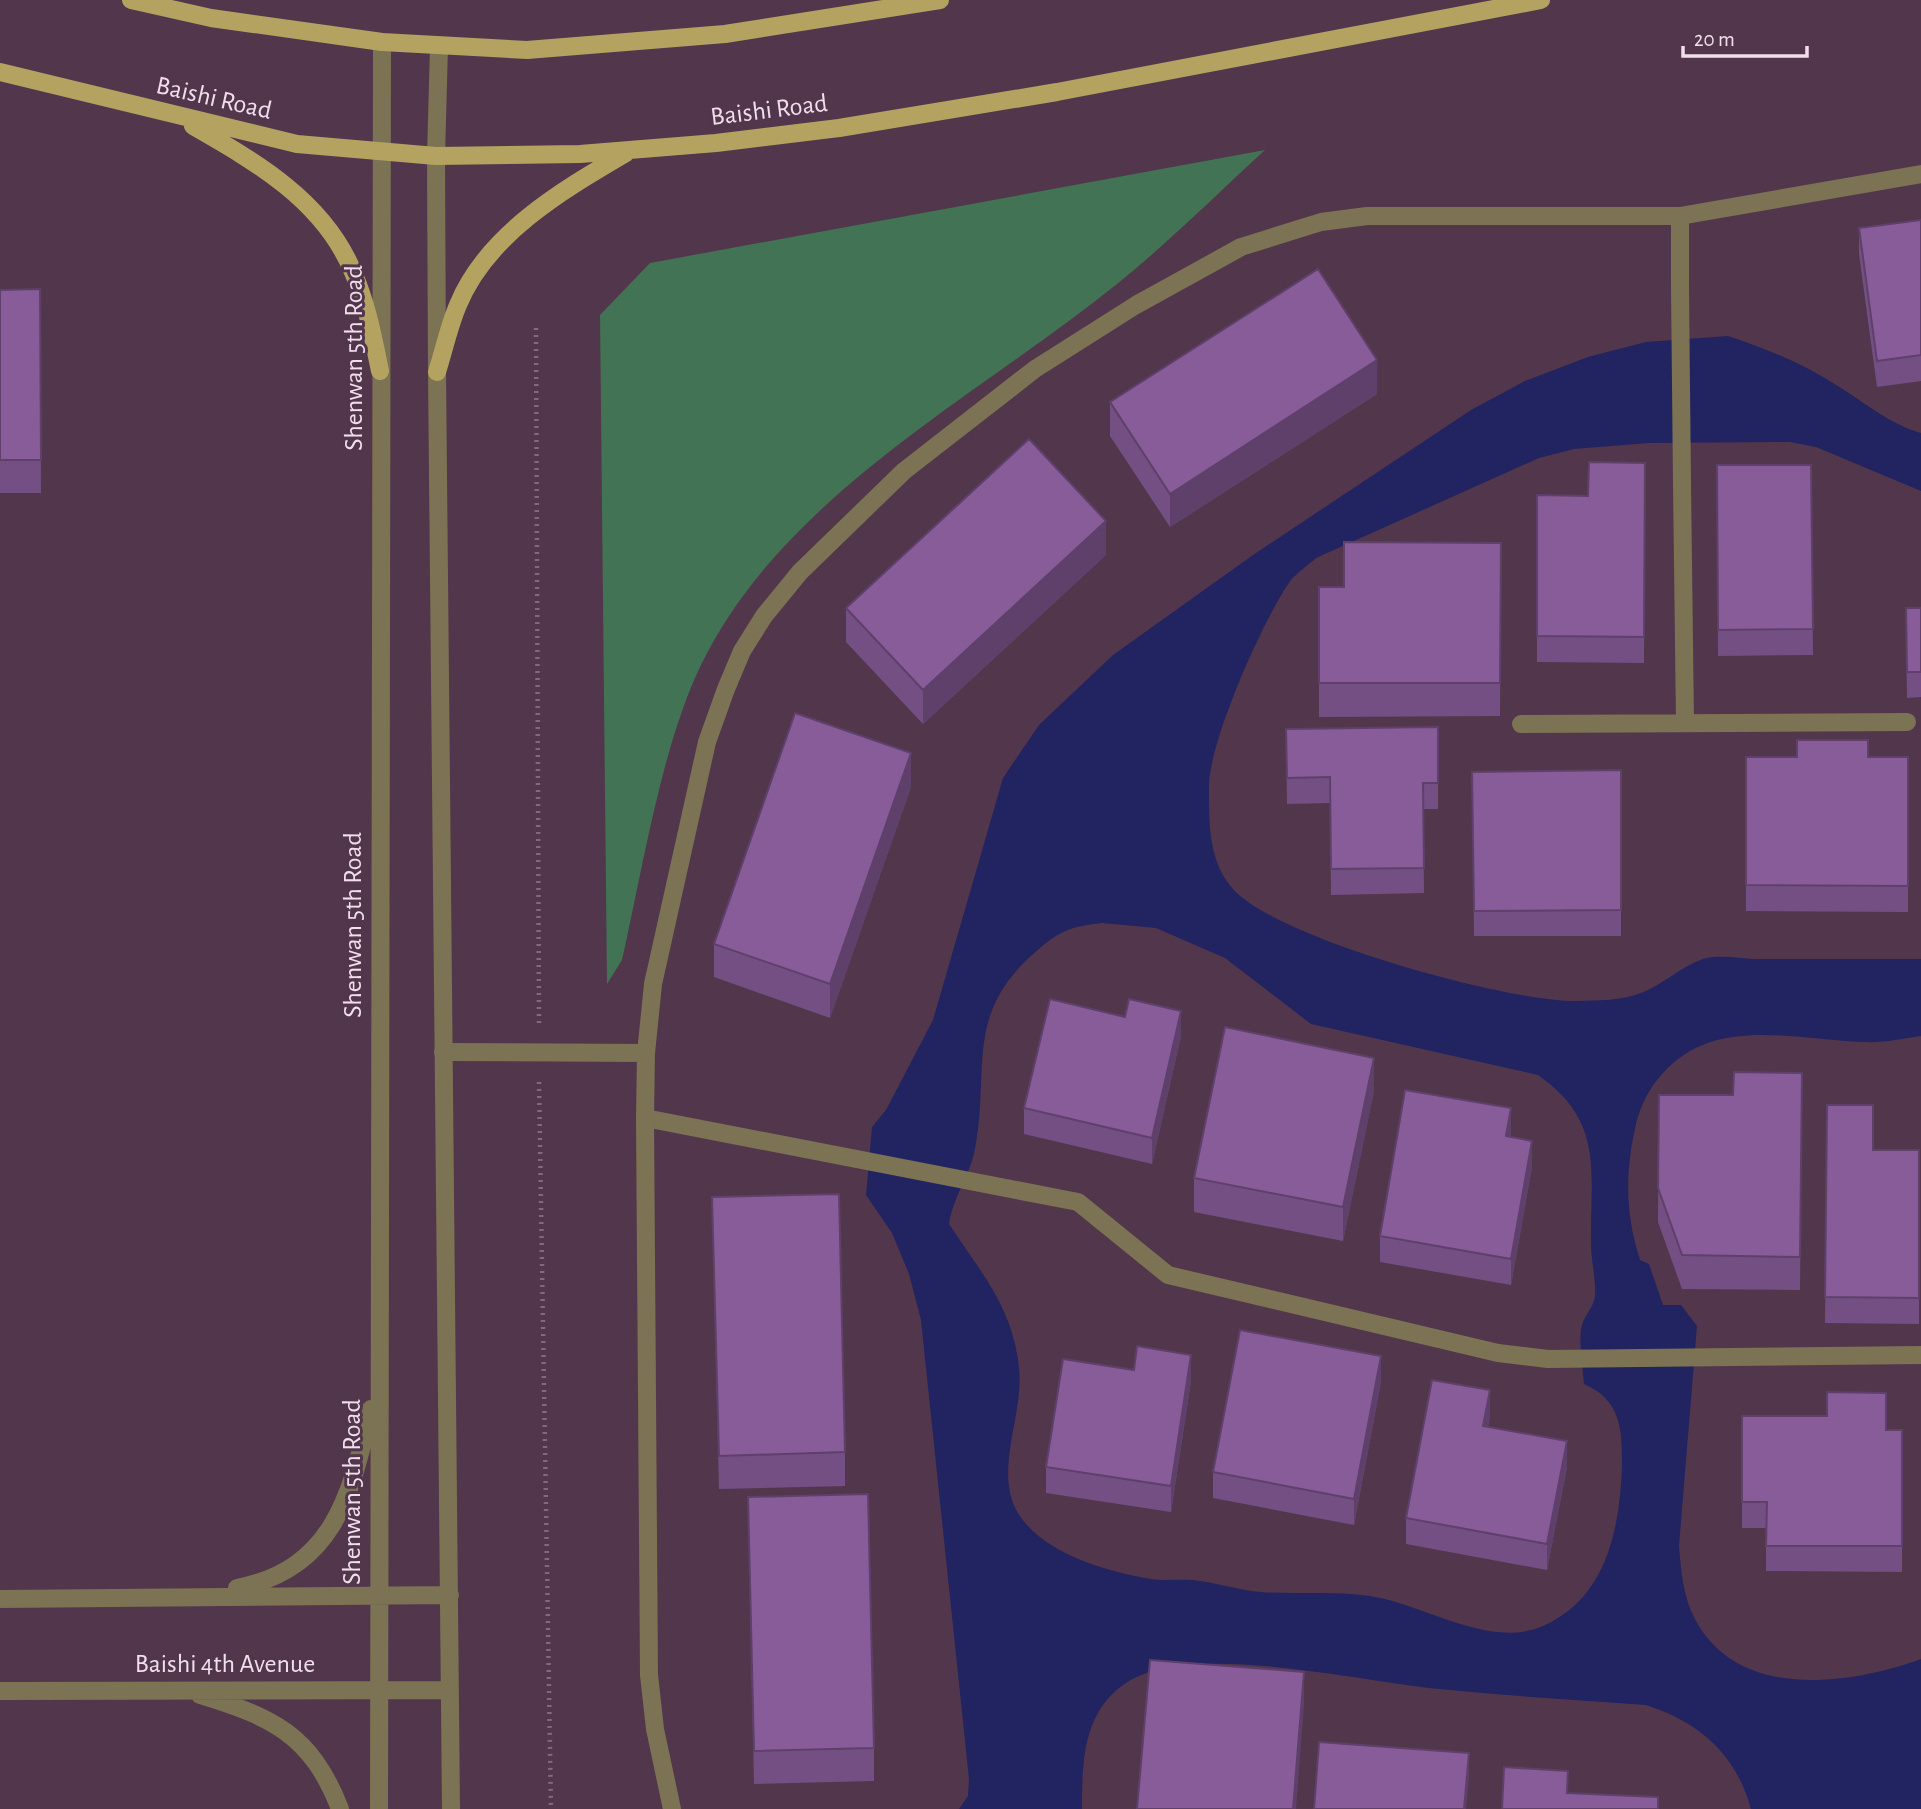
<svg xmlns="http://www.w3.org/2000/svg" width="1921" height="1809" font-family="'Alegreya Sans',sans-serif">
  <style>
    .green { fill: #427354 }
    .water { fill: #212460; fill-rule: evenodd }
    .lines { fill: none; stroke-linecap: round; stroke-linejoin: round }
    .path { stroke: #82697d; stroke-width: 4.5; stroke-dasharray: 2 5; stroke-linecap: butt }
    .service { stroke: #7b7353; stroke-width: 18 }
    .minor { stroke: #7b7353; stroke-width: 18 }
    .tertiary { stroke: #7b7353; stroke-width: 18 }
    .primary { stroke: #b4a360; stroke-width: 18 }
    .service-bridge { stroke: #7b7353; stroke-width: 18 }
    .wall { fill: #744f84 }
    .shaded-wall { fill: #5e406b }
    .building { fill: #875c99; stroke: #5e406b; stroke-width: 2 }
    .labels { text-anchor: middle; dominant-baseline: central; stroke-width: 6; stroke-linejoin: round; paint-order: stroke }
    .street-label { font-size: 26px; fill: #f1dfec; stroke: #52364c }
  </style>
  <rect width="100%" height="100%" fill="#52364c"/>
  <path class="green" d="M1265,150C1216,195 1168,243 1117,284C973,400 773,501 695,678C659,761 642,872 622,960L607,984L600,315L650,263Z"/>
  <path class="water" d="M1728,336C1768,349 1806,365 1841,388C1868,405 1890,424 1921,433V491L1816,447L1790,442L1649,443L1574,449L1539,458L1316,558C1308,565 1298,572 1291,580C1264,617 1209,742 1209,786C1209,822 1208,861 1233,889C1277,939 1509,1002 1576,1001C1598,1000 1621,1001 1641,993C1663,985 1681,966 1703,959C1718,954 1742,959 1757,959C1812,959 1866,959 1921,959V1036C1902,1039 1883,1043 1863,1042C1794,1040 1715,1015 1663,1073C1650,1087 1640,1106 1636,1124C1625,1172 1625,1213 1640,1260L1649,1264L1663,1305H1681L1697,1326L1679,1546C1681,1570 1683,1597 1695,1619C1738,1701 1849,1685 1921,1659V1809H1751C1736,1754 1699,1722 1646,1705C1577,1700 1508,1696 1439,1689C1362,1682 1195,1641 1129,1681C1083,1709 1082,1761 1082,1809H959L968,1796L969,1779L921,1320L909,1274L892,1233L866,1195L872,1127L886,1110L933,1020L1003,778L1039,725L1113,655L1253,555L1471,410L1525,381L1588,357L1646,342ZM1102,923L1156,928L1225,958L1311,1024L1538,1075C1605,1122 1590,1171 1591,1243C1591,1261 1596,1278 1595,1296C1593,1309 1585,1314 1582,1325C1578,1337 1583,1370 1584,1384C1621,1400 1622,1429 1622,1465C1620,1528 1607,1598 1543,1626C1490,1649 1427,1606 1375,1597C1338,1590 1298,1595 1260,1592C1237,1590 1215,1582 1192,1580C1178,1579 1165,1581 1151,1579C1110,1572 1055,1557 1026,1524C987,1481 1025,1418 1019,1368C1013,1307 981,1273 949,1224C953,1197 970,1175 975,1149C990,1071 964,1016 1032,955C1058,932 1067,927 1102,923Z"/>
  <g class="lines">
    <path class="path" d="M536,328L539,1024
      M539,1082L551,1809"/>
    <path class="service" d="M1680,216V288
      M1682,484L1685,723
      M1521,724L1907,722
      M645,1118L1078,1202L1168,1275L1498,1353L1548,1359L1921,1355"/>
    <path class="minor" d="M443,1052L646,1053
      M672,1809L655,1729L649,1675L645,1118L646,1053L653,984L707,742L726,689L742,651L764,616L800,572L904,471L1035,369L1136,305L1241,247L1321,222L1367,216H1680L1921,174"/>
    <path class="tertiary" d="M439,47L436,156L437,372L451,1809
      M237,1588C335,1569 351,1493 371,1409
      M0,1599L450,1595
      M0,1691L450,1690
      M200,1695C272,1717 311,1734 340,1809
      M379,1809L382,42"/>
    <path class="primary" d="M131,0L211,18L382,42L527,50L725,34L940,0
      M0,72L297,144L436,156L580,154L716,143L839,128L1057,92L1541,0
      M193,126C256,162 324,201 353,272C367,304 373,337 380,371
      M437,372C444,350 449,326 458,305C487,234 563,190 626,153"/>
    <path class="service-bridge" d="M1680,288L1682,484"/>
  </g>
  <path class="wall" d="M1921,220V381L1877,387L1859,254V228Z
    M40,289L41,493H0V290Z
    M1377,394L1170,527L1110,436V402Z
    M1645,463L1644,663L1537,662V495L1588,496Z
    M1717,465H1811L1813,655L1718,656Z
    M1501,543L1500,716L1319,717V587H1344Z
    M1106,555L923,724L846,642V608Z
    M1921,608V697L1907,698L1906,633Z
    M1438,727V809H1423L1424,893L1331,895L1330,803L1287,804L1286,729Z
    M1746,757H1908V912L1746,911Z
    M1621,770V936H1474L1472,772Z
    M911,787L830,1018L714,977V944Z
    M1125,1017L1181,1036L1152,1164L1024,1134V1108Z
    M1802,1073L1800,1290L1682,1289L1658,1222L1659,1095H1733Z
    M1374,1091L1343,1241L1194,1212V1178Z
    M1827,1105L1873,1150H1919V1324L1825,1323Z
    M1511,1134V1137L1532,1167L1511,1285L1380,1262V1236Z
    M712,1197L845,1452V1486L719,1489Z
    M1191,1381L1171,1512L1046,1493V1467Z
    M1381,1382L1354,1525L1213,1498V1472Z
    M1490,1416L1488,1427L1567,1467L1547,1570L1406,1544V1518Z
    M1742,1416L1886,1430H1902V1572L1766,1571V1528H1742Z
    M748,1497L874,1748V1781L754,1784Z"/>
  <path class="shaded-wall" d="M1377,360V394L1170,527V494Z
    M1106,521V555L923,724V690Z
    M911,753V787L830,1018V984Z
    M1181,1011V1036L1152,1164V1138Z
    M1374,1058V1091L1343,1241V1207Z
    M1511,1108V1134L1506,1162V1136Z
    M1532,1141V1167L1511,1285V1259Z
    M1191,1355V1381L1171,1512V1486Z
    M1381,1356V1382L1354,1525V1499Z
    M1490,1390V1416L1483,1452V1426Z
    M1567,1441V1467L1547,1570V1544Z
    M1304,1672V1705L1296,1809H1293Z
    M1469,1753V1779L1466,1809H1464Z"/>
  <path class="building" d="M1921,220V355L1877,361L1859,228Z
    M1318,269L1377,360L1170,494L1110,402Z
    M40,289L41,460H0V290Z
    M1029,439L1106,521L923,690L846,608Z
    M1589,462L1645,463L1644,637L1537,636V495L1588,496Z
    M1717,465H1811L1813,629L1718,630Z
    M1344,542L1501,543L1500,683H1319V587H1344Z
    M1906,608H1921V672H1907Z
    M795,713L911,753L830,984L714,944Z
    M1438,727V783H1423L1424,868L1331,869L1330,777L1287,778L1286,729Z
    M1797,740H1868V757H1908V886L1746,885V757H1797Z
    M1621,770V910L1474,911L1472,772Z
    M1050,999L1125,1017L1129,999L1181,1011L1152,1138L1024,1108Z
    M1225,1027L1374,1058L1343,1207L1194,1178Z
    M1734,1072L1802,1073L1800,1257L1682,1255L1658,1188L1659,1095H1733Z
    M1405,1090L1511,1108L1506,1136L1532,1141L1511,1259L1380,1236Z
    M1827,1105H1873V1150H1919V1298L1825,1297Z
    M839,1194L845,1452L719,1456L712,1197Z
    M1240,1330L1381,1356L1354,1499L1213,1472Z
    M1137,1346L1191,1355L1171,1486L1046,1467L1063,1359L1134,1370Z
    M1432,1380L1490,1390L1483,1426L1567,1441L1547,1544L1406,1518Z
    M1827,1392L1886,1393V1430H1902V1546H1766L1767,1502H1742V1416H1827Z
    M868,1494L874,1748L754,1751L748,1497Z
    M1150,1660L1304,1672L1293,1809H1137Z
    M1319,1742L1469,1753L1464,1809H1314Z
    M1504,1767L1568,1771L1567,1793L1658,1797V1809H1502Z"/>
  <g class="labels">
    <g class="street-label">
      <text transform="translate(214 98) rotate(13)">Baishi Road</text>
      <text transform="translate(769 110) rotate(-7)">Baishi Road</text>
      <text transform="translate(354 358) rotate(-90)">Shenwan 5th Road</text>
      <text transform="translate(353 925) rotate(-90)">Shenwan 5th Road</text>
      <text transform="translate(352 1492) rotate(-90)">Shenwan 5th Road</text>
      <text x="225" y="1664">Baishi 4th Avenue</text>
    </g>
  </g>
  <path d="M1683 46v10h124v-10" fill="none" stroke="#f1dfec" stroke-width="3.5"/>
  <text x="1694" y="46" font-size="21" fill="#f1dfec" stroke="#52364c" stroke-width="5" paint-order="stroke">20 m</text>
</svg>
